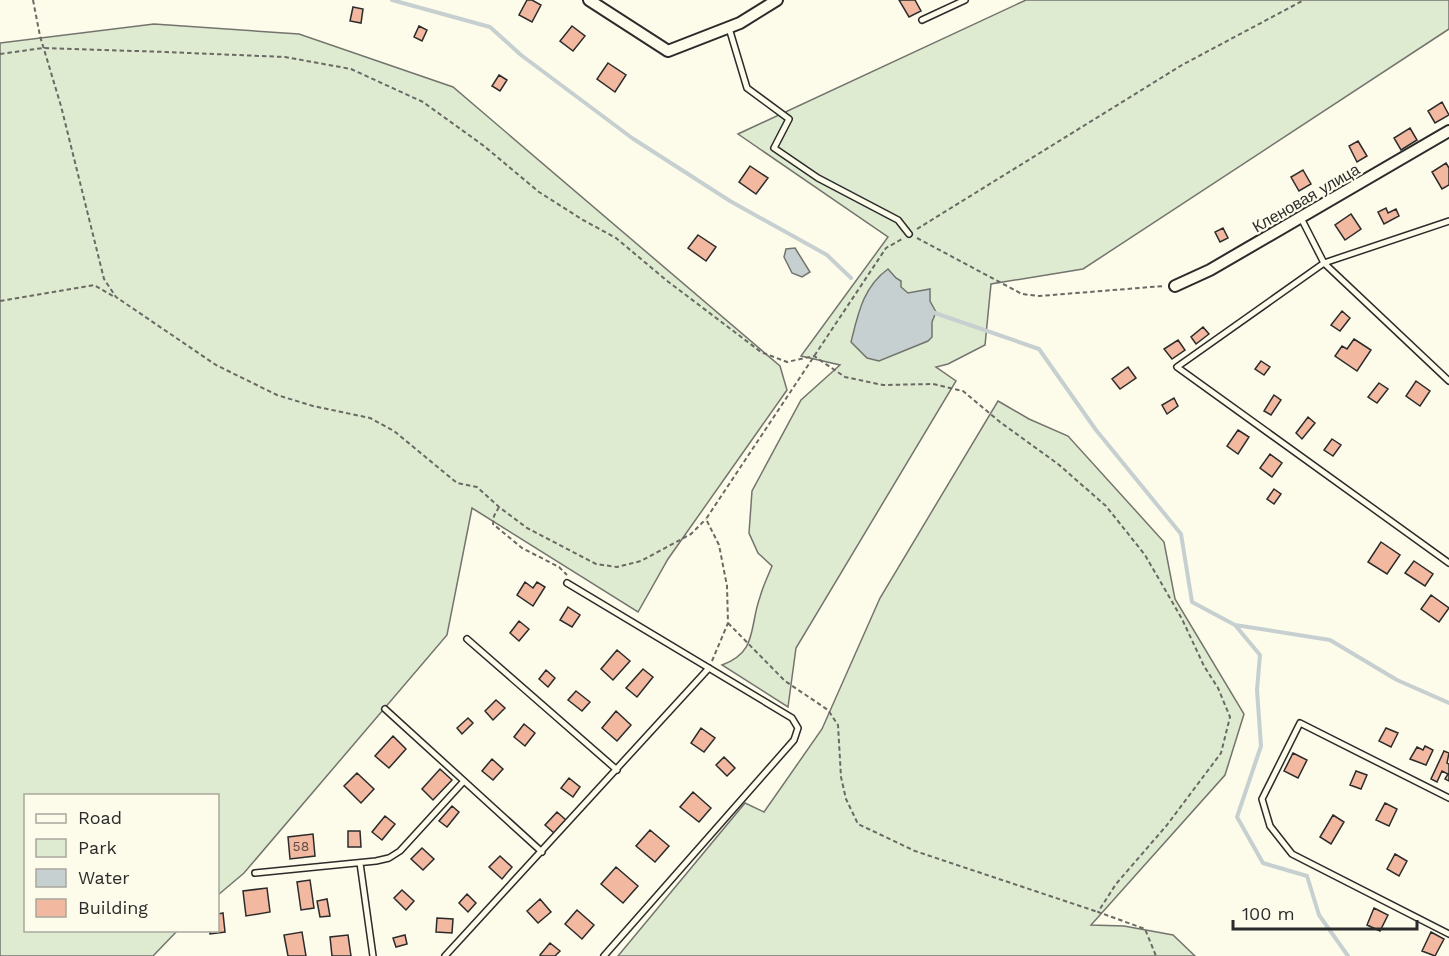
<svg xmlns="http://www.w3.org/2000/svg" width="1449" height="956" font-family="'Work Sans',sans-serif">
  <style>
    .green { fill: #deebd1; stroke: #74746e; stroke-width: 1.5 }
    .water { fill: #c7d0d0; stroke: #74746e; stroke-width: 1.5 }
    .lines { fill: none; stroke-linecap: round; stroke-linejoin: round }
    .stream { stroke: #c7d0d0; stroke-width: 4 }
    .building { fill: #f2b8a0; stroke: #2b2b2b; stroke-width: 1.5 }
    .service-casing { stroke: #2b2b2b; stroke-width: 8 }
    .minor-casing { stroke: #2b2b2b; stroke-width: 14 }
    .path { stroke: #6a6964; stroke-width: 2; stroke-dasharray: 4.5 3; stroke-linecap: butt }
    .service { stroke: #fdfbea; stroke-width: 5 }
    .minor { stroke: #fdfbea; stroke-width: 10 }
    .labels { text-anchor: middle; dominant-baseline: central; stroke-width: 4.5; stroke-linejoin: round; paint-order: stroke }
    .number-label { font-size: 14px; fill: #5d4e48 }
    .street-label { font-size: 16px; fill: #2b2b2b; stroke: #fdfbea }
  </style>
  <rect width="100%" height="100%" fill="#fdfbea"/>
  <path class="green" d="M1026,0H1449V29L1083,269L991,284L985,345L948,364L936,367L956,381L796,648L788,707L722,665C758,652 749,627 760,597C763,586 768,576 772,566L758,553L749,533L752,491L801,400L840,365L801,356L888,237L738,134Z
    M154,24L299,34L453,87L780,366L787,390L668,559L638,612L472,508L447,635L244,873L218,895V796H26V930L177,931L153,956H0V43Z
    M998,401L1029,419L1068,436L1164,542L1175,599L1244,714L1225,775L1091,925L1124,926L1173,935L1195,956H618L745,803L764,812L822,729L880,598Z"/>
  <path class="water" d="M795,248L810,272L802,277L792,273L784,257L786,249Z
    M888,269L896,278L901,281V287L908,293L930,289V301L936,312L932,322V337L928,341L879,361L867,358L851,342C858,314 863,287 888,269Z"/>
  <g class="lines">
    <path class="stream" d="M392,0L490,27L521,55L632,138L730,201L827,255L851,278
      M932,312L1039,349L1096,430L1181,534L1192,602L1235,625L1330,640L1397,680L1449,703
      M1235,625L1260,655L1257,690L1261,746L1237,817L1263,863L1307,876L1319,915L1348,956"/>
  </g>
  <path class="building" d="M527,0H532L541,5L532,22L519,15Z
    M899,0H915L921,11L909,17Z
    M353,7L363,9L361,23L350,21Z
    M419,26L427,30L422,41L414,37Z
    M572,26L585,36L573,51L560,41Z
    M608,63L626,75L615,92L597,79Z
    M499,75L507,80L500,91L492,86Z
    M1442,102L1449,115L1435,123L1428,111Z
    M1410,128L1417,140L1401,150L1394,138Z
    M1358,141L1367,156L1357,162L1349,146Z
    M1446,163L1449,168V185L1442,189L1432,172Z
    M750,166L768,178L756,194L739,182Z
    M1303,170L1311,184L1299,191L1291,177Z
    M1386,208L1388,213L1396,209L1399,216L1384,224L1378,212Z
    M1351,214L1361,229L1345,240L1335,225Z
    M1223,228L1228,238L1220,242L1215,232Z
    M698,235L716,247L706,261L688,248Z
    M1342,311L1350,318L1340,331L1331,325Z
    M1203,327L1209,334L1196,344L1191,337Z
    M1354,339L1371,350L1357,371L1335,356L1342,346L1347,349Z
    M1178,340L1185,350L1172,359L1164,349Z
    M1261,361L1270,367L1264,375L1255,369Z
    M1128,367L1136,378L1120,389L1112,379Z
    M1416,381L1430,391L1420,406L1406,396Z
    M1379,383L1388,389L1377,403L1368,397Z
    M1274,395L1281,400L1271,415L1264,411Z
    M1174,398L1178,406L1167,414L1162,405Z
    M1308,417L1315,423L1302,439L1296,433Z
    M1238,430L1249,437L1238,454L1227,446Z
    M1332,439L1341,445L1333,456L1324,450Z
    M1270,454L1282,463L1272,477L1260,468Z
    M1274,489L1281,494L1274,504L1267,499Z
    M1381,542L1400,555L1387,574L1368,562Z
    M1414,561L1433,574L1425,586L1405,573Z
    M525,582L533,588L537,582L545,587L533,606L517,595Z
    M1431,595L1449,608L1439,622L1421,609Z
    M568,607L580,615L572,627L560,620Z
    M519,621L529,629L519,641L510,633Z
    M617,650L630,661L613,680L601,669Z
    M643,669L653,677L637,697L626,688Z
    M546,670L555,678L548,687L539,679Z
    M576,691L590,702L582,711L568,700Z
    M496,700L505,708L493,720L485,711Z
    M616,711L631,725L617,741L602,728Z
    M468,718L473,723L462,734L457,728Z
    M524,724L535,733L525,746L514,737Z
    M701,728L715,738L704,752L691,743Z
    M1386,728L1398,733L1391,747L1379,741Z
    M393,736L406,749L389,768L375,756Z
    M1425,746L1433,750L1426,765L1410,759L1417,747L1423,750Z
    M1444,751L1449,753L1447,763L1449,764V781L1445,779L1448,774L1442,771L1437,782L1431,779Z
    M1293,753L1307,760L1298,778L1284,771Z
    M724,757L735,768L727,776L716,765Z
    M492,759L503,769L493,780L482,771Z
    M440,769L452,780L433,800L422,789Z
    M1356,771L1367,775L1361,789L1350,785Z
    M357,773L374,789L361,803L344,786Z
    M569,778L580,787L573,797L561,788Z
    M693,792L711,808L699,822L680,807Z
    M1385,803L1397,809L1389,826L1376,820Z
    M452,806L459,812L447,827L439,821Z
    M557,812L566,820L554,833L545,825Z
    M1333,815L1344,822L1331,844L1320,837Z
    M385,816L395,824L382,840L372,832Z
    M650,830L669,846L655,862L636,846Z
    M348,831H360L361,847H348Z
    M313,834L315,856L290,859L288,837Z
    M422,848L434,859L423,870L411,859Z
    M1395,854L1407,861L1399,876L1387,869Z
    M500,856L512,867L502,879L489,867Z
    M616,867L638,886L623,903L601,884Z
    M310,880L314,908L301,910L297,882Z
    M267,888L270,912L246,916L243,891Z
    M402,890L414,901L406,910L394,898Z
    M467,894L476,903L468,912L459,903Z
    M327,899L330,916L320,917L317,901Z
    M540,899L551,912L538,923L527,911Z
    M1374,908L1388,915L1380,931L1367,925Z
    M577,910L594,925L582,939L565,924Z
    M223,913L225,932L210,934V930H218V914Z
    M437,918L453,919L452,933L436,932Z
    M302,932L306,956H288L284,935Z
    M1431,932L1444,939L1435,956L1422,951Z
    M348,935L351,956H332L330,937Z
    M405,935L407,944L396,947L393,938Z
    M550,943L560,951L555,956H541L540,955Z"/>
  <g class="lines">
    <g class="service-casing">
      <path id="service" d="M922,20L965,0
        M729,28L747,88L789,119L774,148L818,178L898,220L909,234
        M1301,218L1324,263L1449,381
        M1449,221L1324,263L1177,367L1449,563
        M567,583L792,718L798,728L794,740L604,956
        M467,639L617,770
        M385,709L542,852
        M1449,798L1300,723L1262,799L1270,826L1292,854L1449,934
        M360,863L373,956
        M255,873L376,861L389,858L400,851L464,781
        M445,956L709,668"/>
    </g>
    <g class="minor-casing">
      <path id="minor" d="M589,0L668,51L740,23L777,0
        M1175,286L1210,270L1449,131"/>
    </g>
    <path class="path" d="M33,0L40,36L61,106L104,279L116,297L216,365L277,395L313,406L370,418L394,431L457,483L477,487L499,507L527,528L596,564L617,567L641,561L691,534L706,519
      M0,54L43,48L166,52L285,57L351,69L423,102L484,146L539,192L583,220L616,238L666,280L761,352L787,362L814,356L845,377L883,385L933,384L963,391L1000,422L1058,464L1106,506L1145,555L1182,619L1204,666L1218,688L1230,717L1221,753L1167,825L1116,884L1098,912L1145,929L1156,956
      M917,229L1182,65L1304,0
      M917,238L1022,294L1039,296L1164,286
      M0,301L94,285L113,296
      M499,507L494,516L493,524L522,548L559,567L567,575
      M728,623L785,681L828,710L838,725L841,777L846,799L858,824L915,851L1098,912
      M712,661L728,623L727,586L719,545L706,519L886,248L902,239"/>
    <use href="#service" class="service"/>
    <use href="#minor" class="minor"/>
  </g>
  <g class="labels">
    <g class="number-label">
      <text x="301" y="846">58</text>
    </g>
    <g class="street-label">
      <text transform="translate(1306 198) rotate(-30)">Кленовая улица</text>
    </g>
  </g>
  <rect x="24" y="794" width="195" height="138" fill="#fdfbea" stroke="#a9a89e" stroke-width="1.5"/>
  <rect x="36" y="814" width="30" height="9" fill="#fdfbea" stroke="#a9a89e" stroke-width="1.5"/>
  <text x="78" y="824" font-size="18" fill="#2b2b2b">Road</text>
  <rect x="36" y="839" width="30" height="18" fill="#deebd1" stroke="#a9a89e" stroke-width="1.5"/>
  <text x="78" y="854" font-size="18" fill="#2b2b2b">Park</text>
  <rect x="36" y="869" width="30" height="18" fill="#c7d0d0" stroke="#a9a89e" stroke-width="1.5"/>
  <text x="78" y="884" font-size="18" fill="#2b2b2b">Water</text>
  <rect x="36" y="899" width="30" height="18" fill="#f2b8a0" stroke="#a9a89e" stroke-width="1.5"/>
  <text x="78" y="914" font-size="18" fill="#2b2b2b">Building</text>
  <path d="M1233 920v9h184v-9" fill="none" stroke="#2b2b2b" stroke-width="3"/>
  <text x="1242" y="920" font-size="18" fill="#2b2b2b" stroke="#fdfbea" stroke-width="4.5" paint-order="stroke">100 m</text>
</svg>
